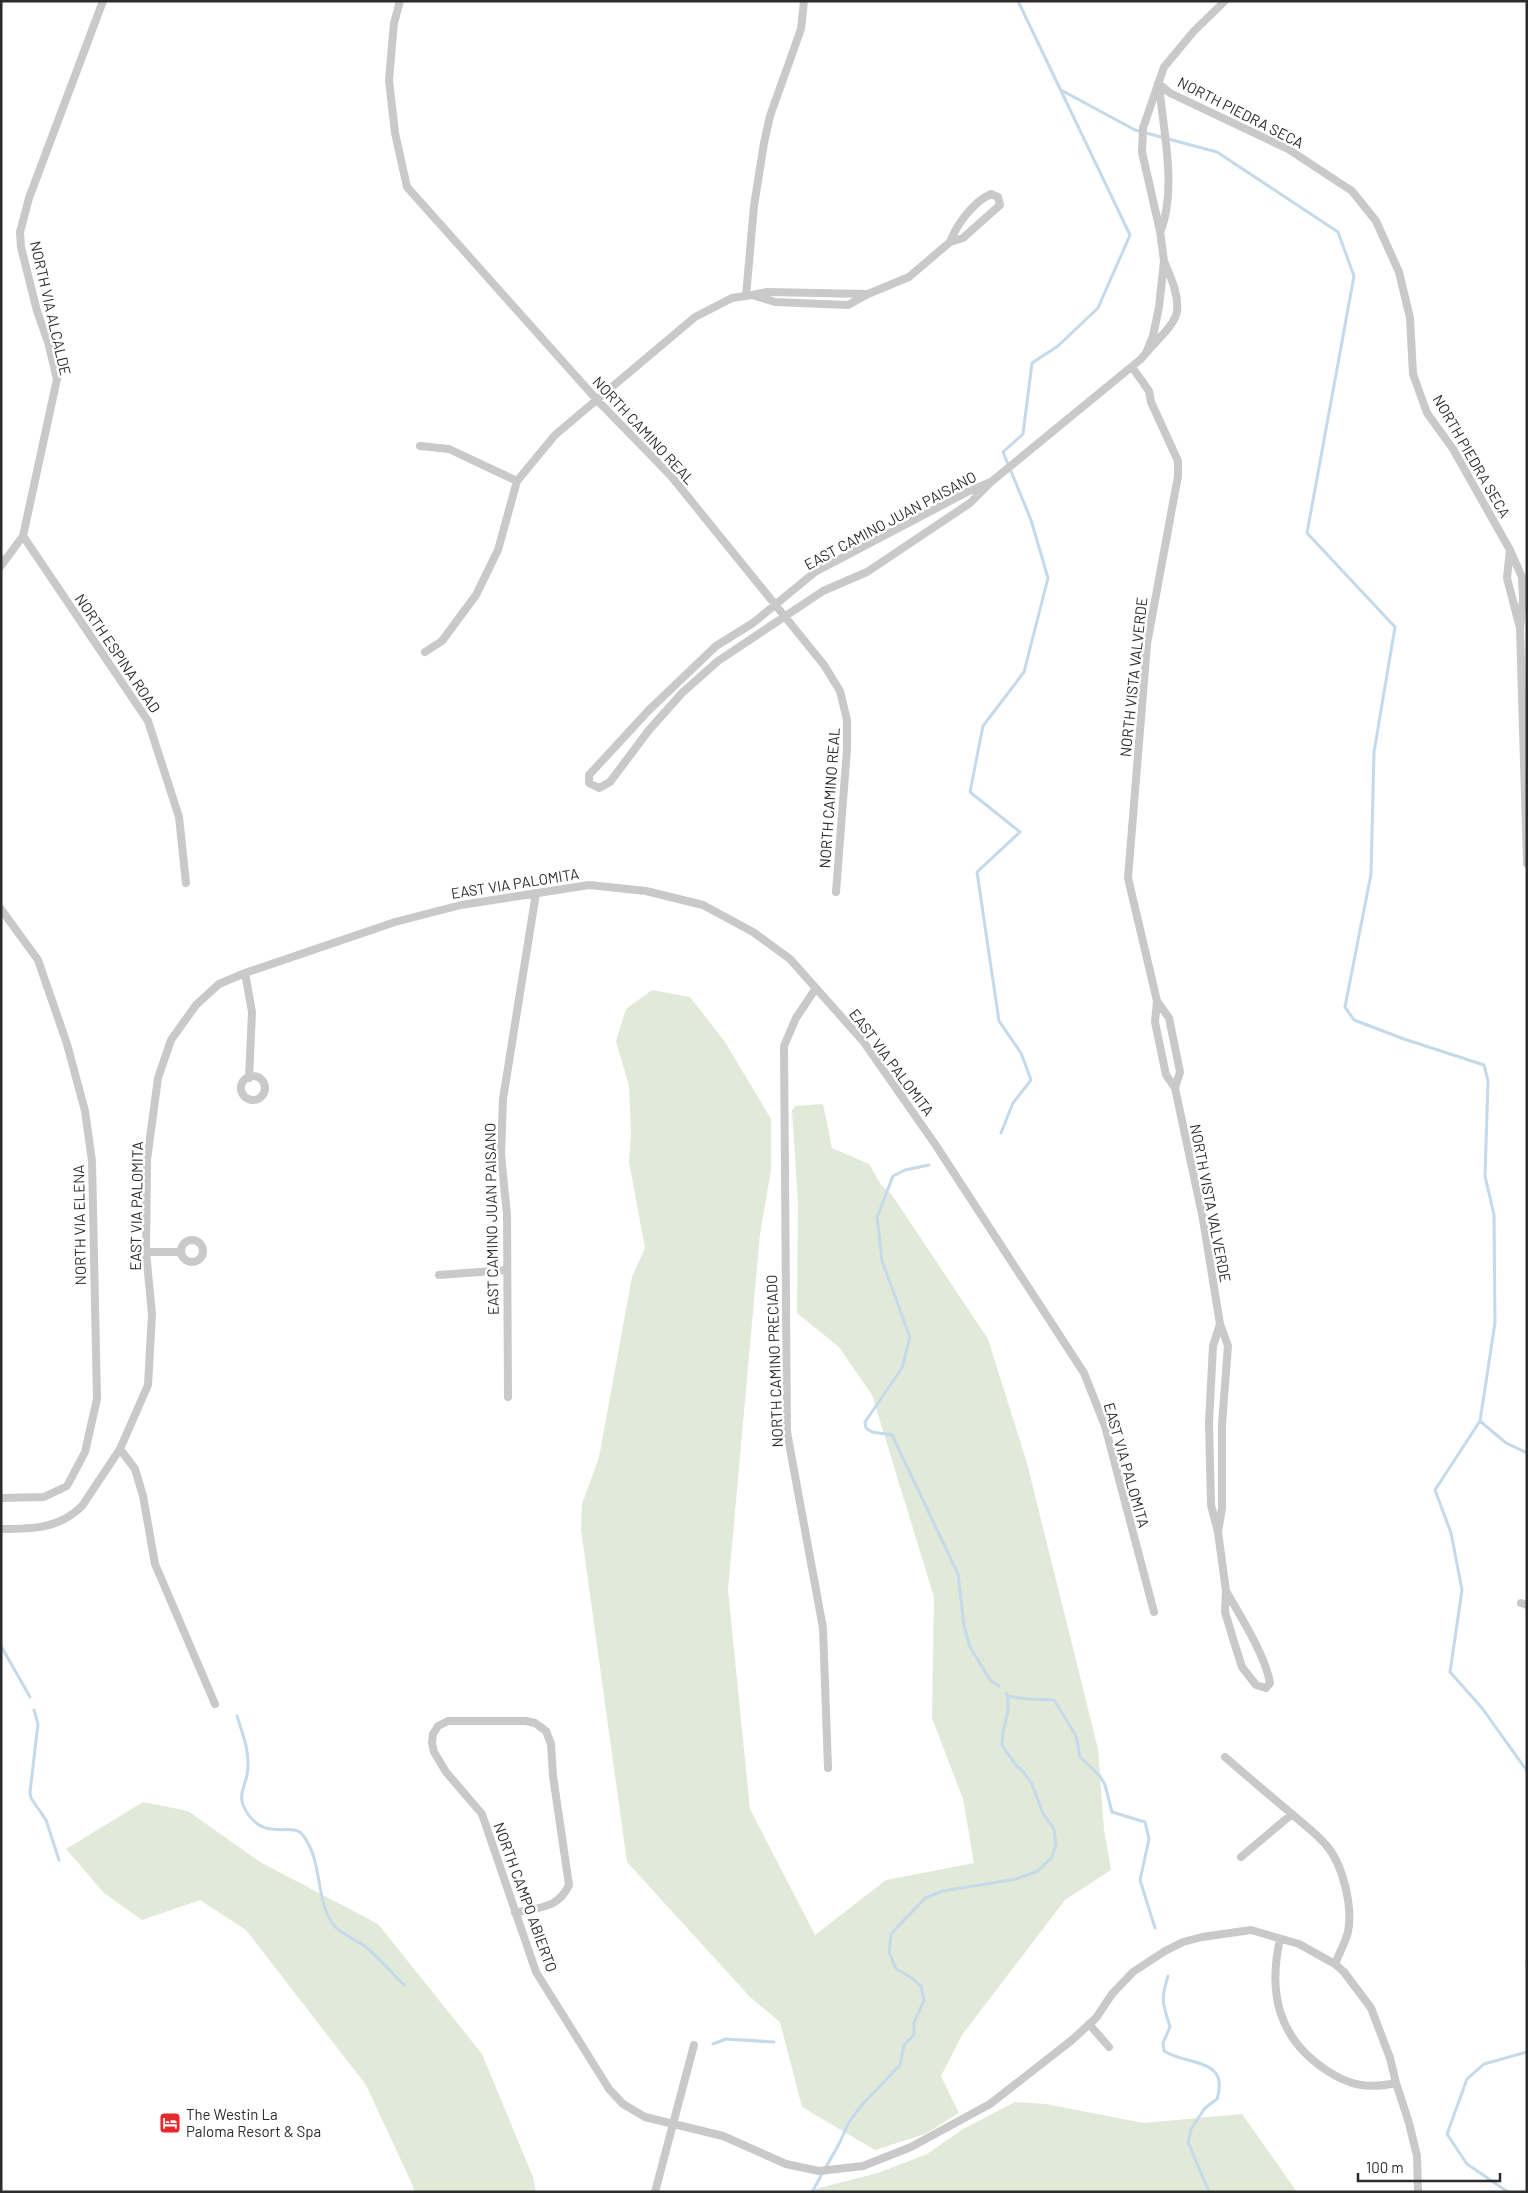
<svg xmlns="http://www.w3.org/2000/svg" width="1528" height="2193" font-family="Barlow,sans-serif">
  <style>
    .green { fill: #e1ead8 }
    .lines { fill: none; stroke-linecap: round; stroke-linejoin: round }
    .stream { stroke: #c4daeb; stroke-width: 3 }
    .street { stroke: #c9c9c9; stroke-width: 8 }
    .labels { text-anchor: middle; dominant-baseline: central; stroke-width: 5; stroke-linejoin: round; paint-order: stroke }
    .street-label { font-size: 15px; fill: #2c2c2c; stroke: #fff }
    .poi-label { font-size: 15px; fill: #2c2c2c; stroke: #fff; text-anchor: start }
  </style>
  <rect width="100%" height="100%" fill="#fff"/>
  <path class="green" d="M652,990L690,997L725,1042L771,1119V1170L760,1234L728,1590L750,1809L815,1935L886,1880L974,1863L963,1799L932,1718L934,1597L872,1395L839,1347L797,1313L798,1202L792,1111L795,1106L823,1104L832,1148L869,1164L881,1185L892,1195L988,1339L1027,1463L1098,1749L1104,1829L1111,1870L1065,1900L962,2035L941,2076L959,2113L925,2134L875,2150L802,2107L780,2022L750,1997L627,1862L581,1530L582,1504L599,1457L632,1277L645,1248L629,1162L631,1134L629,1086L616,1041L626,1009Z
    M143,1802L188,1811L260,1862L378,1924L482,2054L533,2177L536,2192H414L413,2186L366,2085L246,1930L200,1900L142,1920L104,1893L66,1849Z
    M1015,2102L1046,2104L1143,2123L1242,2114L1297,2192H814L815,2189L878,2173L927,2154L963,2129Z"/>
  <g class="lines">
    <path class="stream" d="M1061,90L1135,130L1217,152L1338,232L1354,276L1307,533L1395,627L1374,752L1371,874L1345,1007L1354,1020L1404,1039L1484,1065L1488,1081L1485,1176L1494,1215L1495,1323L1480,1421L1506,1443L1527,1453
      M1001,1133L1013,1103L1031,1080L1021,1053L999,1021L977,872L1020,832L970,792L983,726L1024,672L1048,578L1031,520L1003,452L1023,434L1032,363L1058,346L1098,308L1130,235L1018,1
      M929,1165L905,1170L893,1176L877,1217L882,1261L910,1337L902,1368L865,1422L866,1428L872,1432L892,1435L958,1574L964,1626L970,1647L990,1680L999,1686
      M1480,1421L1435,1490L1451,1533L1462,1590L1450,1672L1482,1708L1527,1771
      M1,1646L30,1697
      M1007,1696L1027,1699L1054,1700L1076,1736L1080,1757L1100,1776L1105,1785L1112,1812L1145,1822L1149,1839L1140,1880L1155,1928
      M34,1710L38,1724L30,1792L31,1798L46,1820L59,1860
      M237,1716C243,1735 251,1755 247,1775C245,1785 239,1795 243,1805C261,1845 291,1821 302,1834C323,1860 315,1897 332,1923C339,1934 356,1939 366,1947C379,1958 391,1972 404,1985
      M1527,1960V1964
      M1168,1976C1160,2002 1163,2003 1170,2027L1163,2043L1164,2051C1187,2066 1230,2057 1217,2099L1205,2108L1191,2129L1188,2142L1209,2192
      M713,2044L726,2039L774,2042
      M812,2192L840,2142L849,2122L861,2106L900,2065L904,2045L914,2035V2023L924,2000L921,1986L912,1978L896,1969L889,1952L891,1934L925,1898L943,1891L1016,1879L1038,1871L1052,1857L1056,1844L1054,1829L1043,1814L1032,1784L1022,1770L1017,1767L1002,1745L1003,1732L1008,1711V1698L1006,1693
      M1508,2192L1467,2164L1447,2134L1467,2079L1484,2064L1527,2052"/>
    <path class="street" d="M400,1L394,23L389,80L395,133L407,187L598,401L671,476L824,665L840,691L847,720V749L836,892
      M1158,83L1170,93L1288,149L1352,191L1376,221L1399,272L1410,318L1413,374L1427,413L1453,449L1510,550
      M1159,85C1163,129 1177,188 1161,230
      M1164,261C1170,276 1179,294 1177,311C1176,324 1154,343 1146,353L1153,336L1159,307L1164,261L1160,231L1142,152L1143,128L1164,67L1194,31L1225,1
      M868,294L767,292L752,295L775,302L848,305L868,294L909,277L950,242L963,238L1000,205L998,197L991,194C973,202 957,224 950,242
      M746,296L754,206L764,143L770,116L801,29L804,1
      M1132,367L1149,391L1151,402L1178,461V476L1147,644L1128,878L1157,1001L1155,1022L1166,1075L1175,1088L1203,1219L1220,1324L1228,1346L1222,1424V1508L1218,1532
      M420,446L449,449L517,481
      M991,482L969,491L815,572L753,623L716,646L649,710L589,775V783L599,788L610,782L649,730L682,693L718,661L823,591L867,572L970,503L991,482L1141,359L1146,353
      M23,536L148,721L179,817L186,883
      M1,566L23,536L57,379L48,342L37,311L21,247L20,232L29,198L103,1
      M1520,628L1507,578L1510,550L1522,577L1523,599L1520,628L1527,864
      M425,652L442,641L476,595L498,550L517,481L555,435L695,317L732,298L752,295
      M1,909L38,960L67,1044L85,1111L92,1161L97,1399L85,1452L67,1486L44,1497L1,1498
      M245,973L252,1012L249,1078
      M816,988L796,1018L784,1046L787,1432L823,1628L828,1768
      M1157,1001L1169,1018L1180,1072L1175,1088
      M241 1088a12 12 0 1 1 24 0a12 12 0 1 1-24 0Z
      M181 1251a11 11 0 1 1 22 0a11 11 0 1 1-22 0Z
      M146,1252H180
      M439,1275L506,1270
      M1220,1324L1213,1346L1209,1423L1211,1505L1218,1532L1226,1591L1225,1612L1234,1642L1242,1667L1256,1685L1266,1688L1270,1683C1265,1655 1241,1617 1226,1591
      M508,1397L507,1215L501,1154L503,1099L536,893
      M120,1449L135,1469L143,1496L155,1564L215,1704
      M1,1529C32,1529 59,1529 82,1506L120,1449L148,1385L152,1314L146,1252L147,1160L158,1078L171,1040L196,1005L219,984L245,973L395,922L461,905L589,885L646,891L703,905L753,932L790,959L863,1041L935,1144L1084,1373L1105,1426L1154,1612
      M1521,1603L1527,1605
      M1225,1757C1247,1776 1269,1795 1292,1814C1303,1824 1316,1833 1326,1845C1343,1864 1353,1907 1348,1932C1345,1943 1339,1954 1335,1964
      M1241,1857L1292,1814
      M515,1913C539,1907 558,1909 569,1885L553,1776L551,1744L546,1731L535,1723L526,1721H448L438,1726L433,1734L432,1743L434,1752L446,1772L482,1814L536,1972L609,2089L623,2104L645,2117L723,2136L786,2164L819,2171L863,2166L911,2147L990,2104L1072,2040L1096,2018L1112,1994L1133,1972L1165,1951L1183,1942L1202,1937L1251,1930L1299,1944L1335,1964L1344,1972L1371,2008L1390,2058L1396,2083L1409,2123L1417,2156L1418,2192
      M1280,1939C1268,1993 1278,2038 1326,2070C1350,2086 1368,2089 1396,2083
      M1089,2024L1109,2047
      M655,2192L694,2045"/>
  </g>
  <defs>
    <g id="hotel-square" transform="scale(1.125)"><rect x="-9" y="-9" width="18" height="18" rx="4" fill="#e8282c" stroke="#fff"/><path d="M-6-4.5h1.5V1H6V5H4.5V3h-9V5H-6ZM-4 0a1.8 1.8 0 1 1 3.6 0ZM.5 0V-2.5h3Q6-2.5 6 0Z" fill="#fff"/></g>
  </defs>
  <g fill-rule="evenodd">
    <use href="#hotel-square" x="170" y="2123"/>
  </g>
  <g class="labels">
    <g class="street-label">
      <text transform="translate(1241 112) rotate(27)">NORTH PIEDRA SECA</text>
      <text transform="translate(51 308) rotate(77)">NORTH VIA ALCALDE</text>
      <text transform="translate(644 430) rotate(47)">NORTH CAMINO REAL</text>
      <text transform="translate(1472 456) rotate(60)">NORTH PIEDRA SECA</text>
      <text transform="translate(890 520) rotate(-28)">EAST CAMINO JUAN PAISANO</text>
      <text transform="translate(118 653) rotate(56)">NORTH ESPINA ROAD</text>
      <text transform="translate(1133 677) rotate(-84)">NORTH VISTA VALVERDE</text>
      <text transform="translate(829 798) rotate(-86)">NORTH CAMINO REAL</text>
      <text transform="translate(515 883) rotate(-9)">EAST VIA PALOMITA</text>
      <text transform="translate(892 1062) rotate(53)">EAST VIA PALOMITA</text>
      <text transform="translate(1211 1203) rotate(79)">NORTH VISTA VALVERDE</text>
      <text transform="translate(136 1206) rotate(-89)">EAST VIA PALOMITA</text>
      <text transform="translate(491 1219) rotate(-91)">EAST CAMINO JUAN PAISANO</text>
      <text transform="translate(79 1225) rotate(-91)">NORTH VIA ELENA</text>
      <text transform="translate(774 1361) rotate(-92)">NORTH CAMINO PRECIADO</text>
      <text transform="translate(1127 1465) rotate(74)">EAST VIA PALOMITA</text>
      <text transform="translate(526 1897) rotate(70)">NORTH CAMPO ABIERTO</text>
    </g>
    <g class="poi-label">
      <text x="186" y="2114">The Westin La<tspan x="186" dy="17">Paloma Resort &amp; Spa</tspan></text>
    </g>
  </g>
  <rect width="1528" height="2193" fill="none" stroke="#2c2c2c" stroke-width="5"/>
  <path d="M1358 2173v8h142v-8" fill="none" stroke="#2c2c2c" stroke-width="2.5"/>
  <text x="1366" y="2173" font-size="15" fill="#2c2c2c" stroke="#ffffff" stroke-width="4" paint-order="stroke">100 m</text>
</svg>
